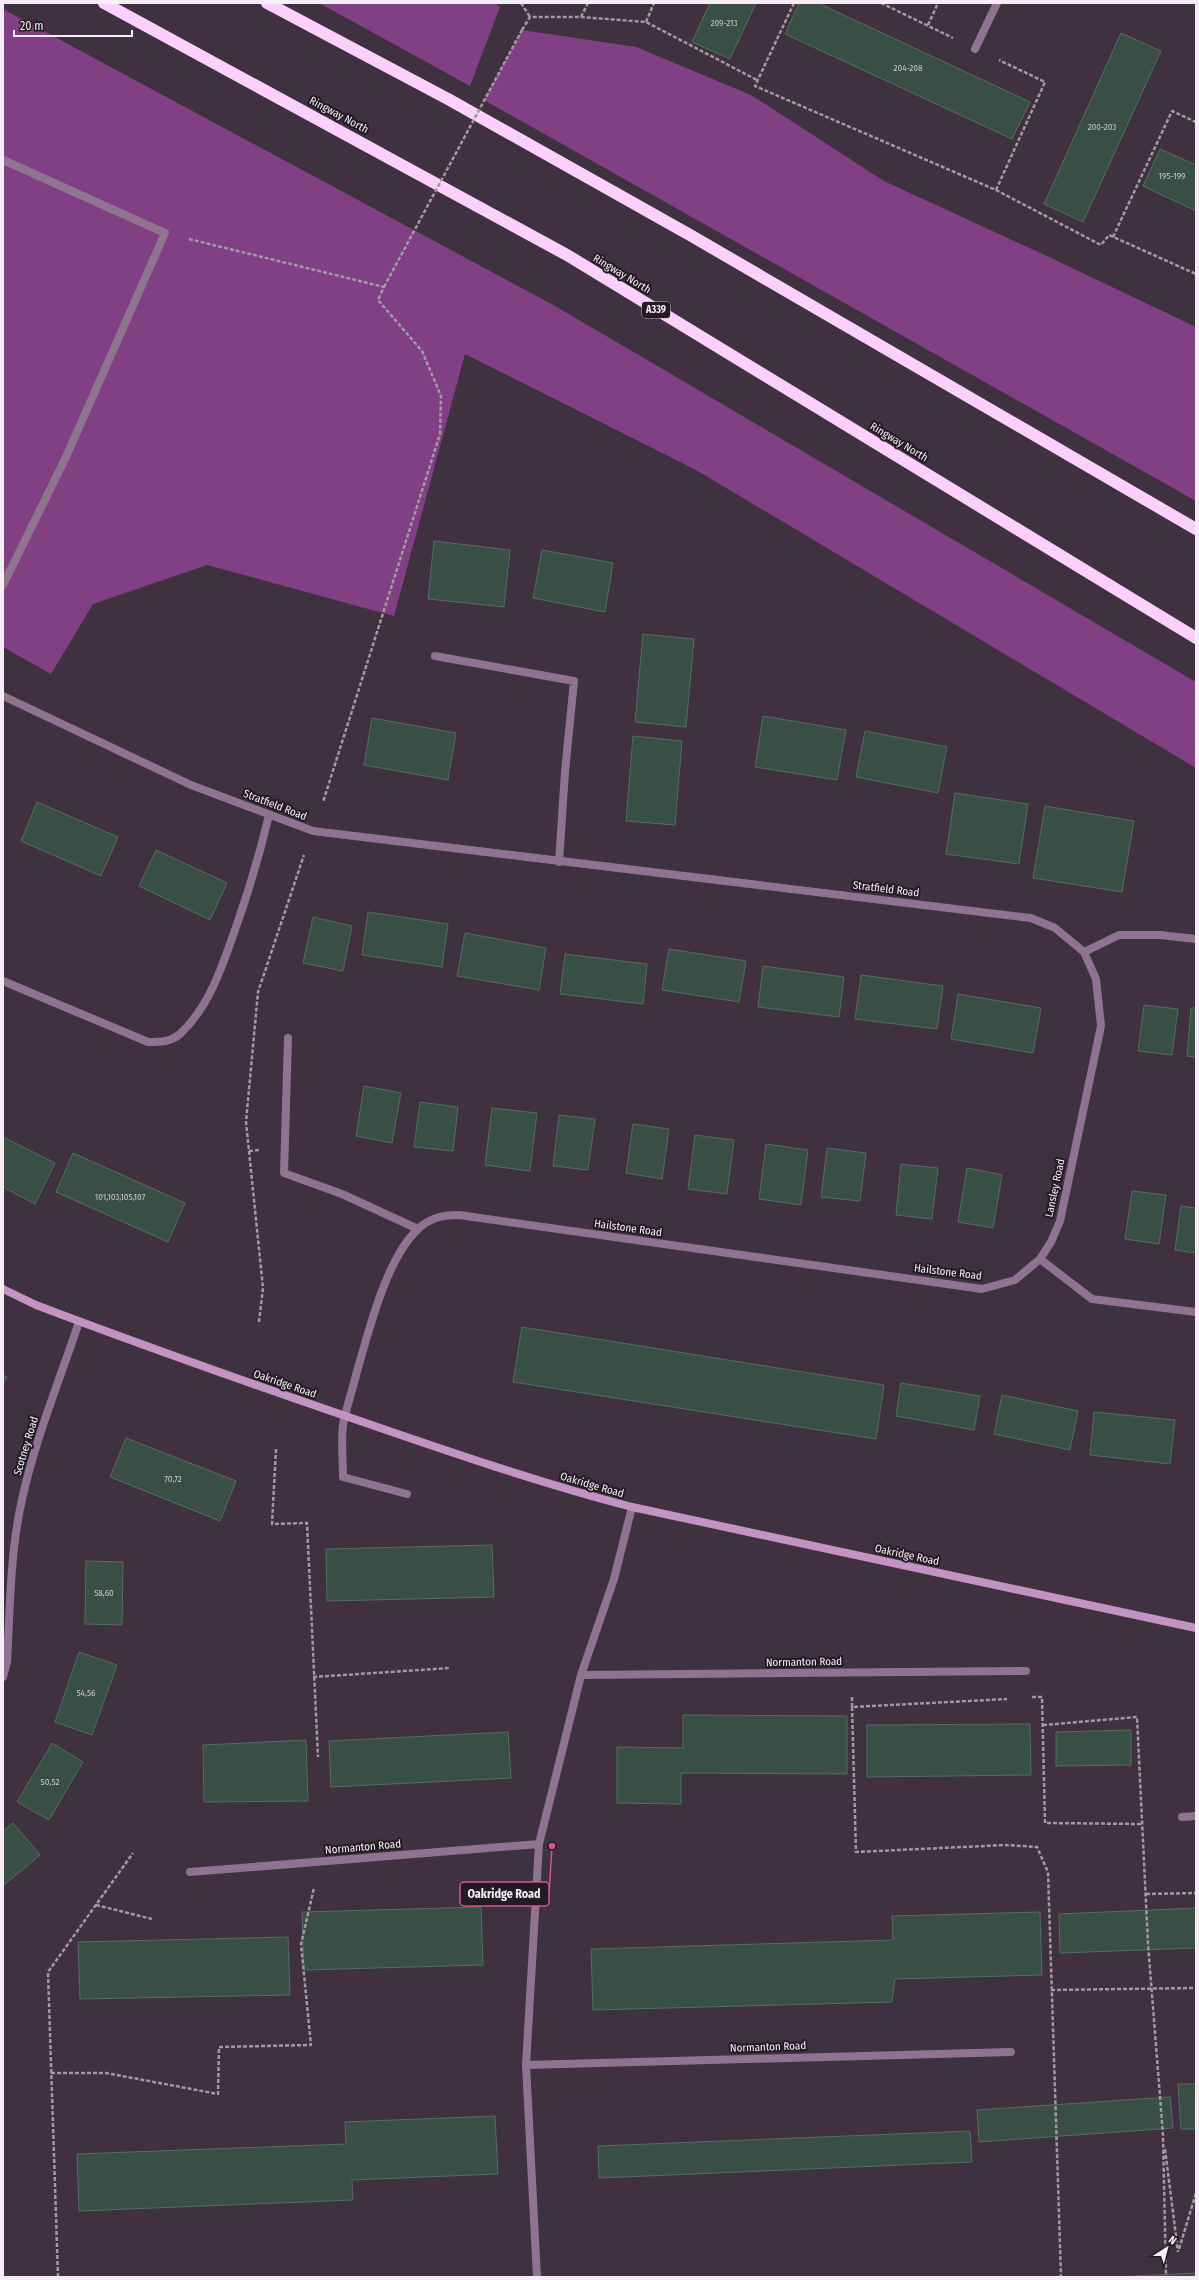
<svg xmlns="http://www.w3.org/2000/svg" width="1199" height="2280" font-family="'Fira Sans Condensed',sans-serif">
  <style>
    .forest { fill: #814083 }
    .building { fill: #394e45; stroke: #556c62 }
    .lines { fill: none; stroke-linecap: round; stroke-linejoin: round }
    .path { stroke: #a398a3; stroke-width: 2.5; stroke-dasharray: 4 2; stroke-linecap: butt }
    .lane { stroke: #907391; stroke-width: 8 }
    .street { stroke: #907391; stroke-width: 8 }
    .secondary { stroke: #c393c3; stroke-width: 8 }
    .highway { stroke: #fcd0fc; stroke-width: 12 }
    .path-bridge { stroke: #a398a3; stroke-width: 2.5; stroke-dasharray: 4 2; stroke-linecap: butt }
    .labels { text-anchor: middle; dominant-baseline: central; stroke-width: 4; stroke-linejoin: round; paint-order: stroke }
    .number-label { font-size: 9px; fill: #c7c5ca }
    .shield { fill: #221c22; stroke: #b6aeb6; stroke-width: 1 }
    .shield-label { font-size: 10px; font-weight: bold; fill: #f6edf6 }
    .street-label { font-size: 11px; fill: #f6edf6; stroke: #221c22 }
    .leader { fill: none; stroke: #d2588a; stroke-width: 1.5 }
    .callout-dot { fill: #d2588a; stroke: #221c22; stroke-width: 1.5 }
    .callout { fill: #221c22; stroke: #d2588a; stroke-width: 1.5 }
    .callout-label { font-size: 12px; text-anchor: middle; font-weight: bold; fill: #f6edf6 }
  </style>
  <rect width="100%" height="100%" fill="#3f313f"/>
  <path class="forest" d="M319,3H495L500,7L470,86Z
    M3,9L555,306L1196,682V768L696,470L465,354L394,616L207,565L93,604L51,674L3,647Z
    M522,30L636,47L751,95L884,181L1049,257L1196,327V501L484,100Z"/>
  <path class="building" d="M710,3H756L730,59L692,42Z
    M799,3H818L1030,102L1012,139L785,34Z
    M1121,33L1161,51L1083,222L1044,204Z
    M1160,149L1196,165V211L1143,186Z
    M434,541L510,550L504,607L428,599Z
    M542,550L613,563L605,612L533,598Z
    M643,634L694,639L686,727L635,722Z
    M763,716L846,730L837,780L755,767Z
    M372,718L456,733L448,780L364,765Z
    M865,731L947,747L938,793L856,777Z
    M633,736L682,741L675,825L626,821Z
    M955,793L1028,804L1019,864L946,854Z
    M37,802L118,837L101,876L21,841Z
    M1045,806L1134,821L1122,892L1033,878Z
    M156,850L227,883L210,920L139,886Z
    M368,912L448,924L442,967L362,955Z
    M313,917L352,926L343,971L303,963Z
    M465,933L546,948L539,990L457,976Z
    M669,949L746,961L739,1002L662,990Z
    M565,954L647,964L643,1004L560,994Z
    M763,966L844,977L839,1017L758,1007Z
    M861,975L943,986L937,1029L855,1019Z
    M958,994L1041,1008L1033,1053L951,1039Z
    M1144,1005L1178,1009L1172,1055L1138,1051Z
    M1191,1008H1196V1057L1187,1056Z
    M364,1086L401,1093L392,1143L356,1136Z
    M420,1102L458,1107L453,1151L414,1147Z
    M492,1108L537,1113L530,1171L485,1165Z
    M559,1115L595,1119L588,1170L553,1166Z
    M633,1124L669,1129L662,1179L626,1173Z
    M695,1135L734,1140L727,1194L688,1189Z
    M3,1137L55,1163L35,1204L3,1187Z
    M766,1144L808,1150L801,1205L759,1199Z
    M827,1148L866,1153L860,1201L821,1197Z
    M73,1153L185,1203L168,1242L56,1192Z
    M901,1164L938,1168L932,1219L896,1215Z
    M967,1168L1002,1175L993,1228L958,1222Z
    M1132,1191L1166,1195L1159,1244L1125,1239Z
    M1181,1206L1196,1208V1253L1175,1250Z
    M522,1327L884,1385L876,1439L513,1382Z
    M3,1375L7,1377L3,1385Z
    M901,1383L980,1396L974,1430L896,1416Z
    M1002,1395L1078,1411L1070,1450L994,1434Z
    M1094,1412L1175,1420L1170,1464L1090,1455Z
    M126,1438L236,1481L220,1521L110,1477Z
    M492,1545L494,1597L327,1601L326,1549Z
    M86,1561L123,1562L122,1625L85,1624Z
    M79,1652L117,1665L92,1735L55,1722Z
    M683,1715L847,1716V1774L681,1773V1804L617,1803V1747L683,1748Z
    M1030,1724L1031,1775L867,1777V1725Z
    M1131,1730V1765L1056,1766V1732Z
    M508,1732L511,1778L331,1787L329,1741Z
    M306,1740L308,1801L204,1802L203,1745Z
    M52,1743L83,1762L49,1820L17,1802Z
    M13,1823L40,1855L3,1886V1831Z
    M481,1907L483,1965L304,1970L302,1912Z
    M1196,1908V1948L1060,1953L1059,1914Z
    M1040,1912L1042,1975L895,1979L892,2002L593,2010L591,1949L893,1940L892,1916Z
    M288,1937L290,1995L80,1999L78,1942Z
    M1178,2084H1196V2129H1181Z
    M1170,2097L1173,2128L979,2142L977,2110Z
    M495,2116L498,2174L352,2180L353,2200L79,2211L77,2154L346,2144L345,2122Z
    M970,2131L972,2162L599,2178L598,2146Z
    M1196,2273V2277H1114Z"/>
  <g class="lines">
    <path class="path" d="M521,3L530,17
      M794,3L755,86L996,190L1101,245L1109,235L1196,274
      M881,3L953,38
      M581,17L588,3
      M646,22L654,3
      M928,25L938,3
      M522,30L530,17H581L646,22L757,80
      M996,190L1045,82L999,60
      M1113,237L1172,111L1196,122
      M189,239L384,287L378,300L422,351L441,396L440,434L323,802
      M249,1151L260,1150
      M259,1322L263,1288L246,1122L258,992L304,855
      M276,1449L272,1524L307,1523L318,1757
      M313,1677L450,1668
      M852,1697V1707L1007,1699
      M1032,1697H1042L1045,1823L1143,1824
      M852,1707L856,1852L1005,1845L1037,1847L1048,1872L1061,2277
      M1043,1725L1137,1717L1148,1944L1163,2135L1166,2277
      M1146,1894L1196,1893
      M96,1905L152,1919
      M1051,1990L1196,1988
      M51,2073H106L218,2094L219,2047L311,2045L301,1944L314,1888
      M1165,2149L1178,2252
      M1179,2249L1196,2193
      M58,2277L48,1972L133,1853"/>
    <path class="lane" d="M975,49L997,3
      M3,160L165,233L66,457L3,585
      M1084,952L1119,935H1160L1196,939
      M3,981L148,1042C160,1042 171,1042 180,1034C210,1006 223,964 236,927C249,890 260,853 269,815
      M288,1038L284,1173L342,1194L418,1229"/>
    <path class="street" d="M435,656L574,681L565,772L559,862
      M3,696L191,785L313,831L1031,918L1055,928L1084,952L1096,979L1101,1026L1060,1221L1051,1242L1040,1259L1015,1280L982,1289L459,1215C442,1215 429,1218 417,1230C386,1259 368,1334 356,1375C352,1392 346,1408 343,1425C341,1442 343,1460 343,1477L407,1494
      M1040,1259L1092,1299L1196,1312
      M581,1675L1026,1671
      M3,1677L7,1662C10,1610 10,1556 21,1504C34,1442 59,1382 79,1322
      M1182,1817L1196,1816
      M190,1872L539,1844
      M526,2065L1011,2052
      M537,2277L526,2065L539,1844L581,1675L614,1579L632,1507"/>
    <path class="secondary" d="M3,1289L36,1305C144,1346 252,1384 360,1421C450,1452 540,1483 632,1507L1196,1628"/>
    <path class="highway" d="M104,3L567,255L1196,638
      M267,3L448,99L690,235L1196,529"/>
    <path class="path-bridge" d="M384,287L522,30"/>
  </g>
  <g class="labels">
    <g class="number-label">
      <text x="724" y="23">209-213</text>
      <text x="908" y="68">204-208</text>
      <text x="1102" y="127">200-203</text>
      <text x="1172" y="176">195-199</text>
      <text x="120" y="1197">101,103,105,107</text>
      <text x="173" y="1479">70,72</text>
      <text x="104" y="1593">58,60</text>
      <text x="86" y="1693">54,56</text>
      <text x="50" y="1782">50,52</text>
    </g>
    <rect class="shield" x="642" y="302" width="28" height="16" rx="3"/>
    <g class="shield-label">
      <text x="656" y="310">A339</text>
    </g>
    <g class="street-label">
      <text transform="translate(339 115) rotate(28)">Ringway North</text>
      <text transform="translate(622 274) rotate(31)">Ringway North</text>
      <text transform="translate(899 442) rotate(31)">Ringway North</text>
      <text transform="translate(275 805) rotate(21)">Stratfield Road</text>
      <text transform="translate(886 889) rotate(7)">Stratfield Road</text>
      <text transform="translate(1055 1188) rotate(-78)">Lansley Road</text>
      <text transform="translate(628 1228) rotate(8)">Hailstone Road</text>
      <text transform="translate(948 1272) rotate(7)">Hailstone Road</text>
      <text transform="translate(285 1384) rotate(19)">Oakridge Road</text>
      <text transform="translate(26 1446) rotate(-73)">Scotney Road</text>
      <text transform="translate(592 1485) rotate(16)">Oakridge Road</text>
      <text transform="translate(907 1555) rotate(12)">Oakridge Road</text>
      <text transform="translate(804 1662) rotate(-1)">Normanton Road</text>
      <text transform="translate(363 1847) rotate(-5)">Normanton Road</text>
      <text transform="translate(768 2047) rotate(-2)">Normanton Road</text>
    </g>
  </g>
  <path class="leader" d="M552 1846L549 1894"/>
  <circle class="callout-dot" cx="552" cy="1846" r="4"/>
  <rect class="callout" x="460" y="1882" width="89" height="24" rx="4"/>
  <g class="callout-label">
    <text x="504" y="1898">Oakridge Road</text>
  </g>
  <rect width="1199" height="2280" fill="none" stroke="#f6edf6" stroke-width="8"/>
  <g transform="translate(1167 2248) rotate(36)" stroke="#221c22" stroke-width="3" paint-order="stroke">
  <path d="M0-3L7 15L0 10L-7 15Z" fill="#f6edf6"/>
  <text y="-6" font-size="11" font-weight="bold" text-anchor="middle" fill="#f6edf6">N</text>
  </g>
  <path d="M14 30v6h118v-6" fill="none" stroke="#f6edf6" stroke-width="2"/>
  <text x="20" y="30" font-size="12" fill="#f6edf6" stroke="#221c22" stroke-width="3" paint-order="stroke">20 m</text>
</svg>
